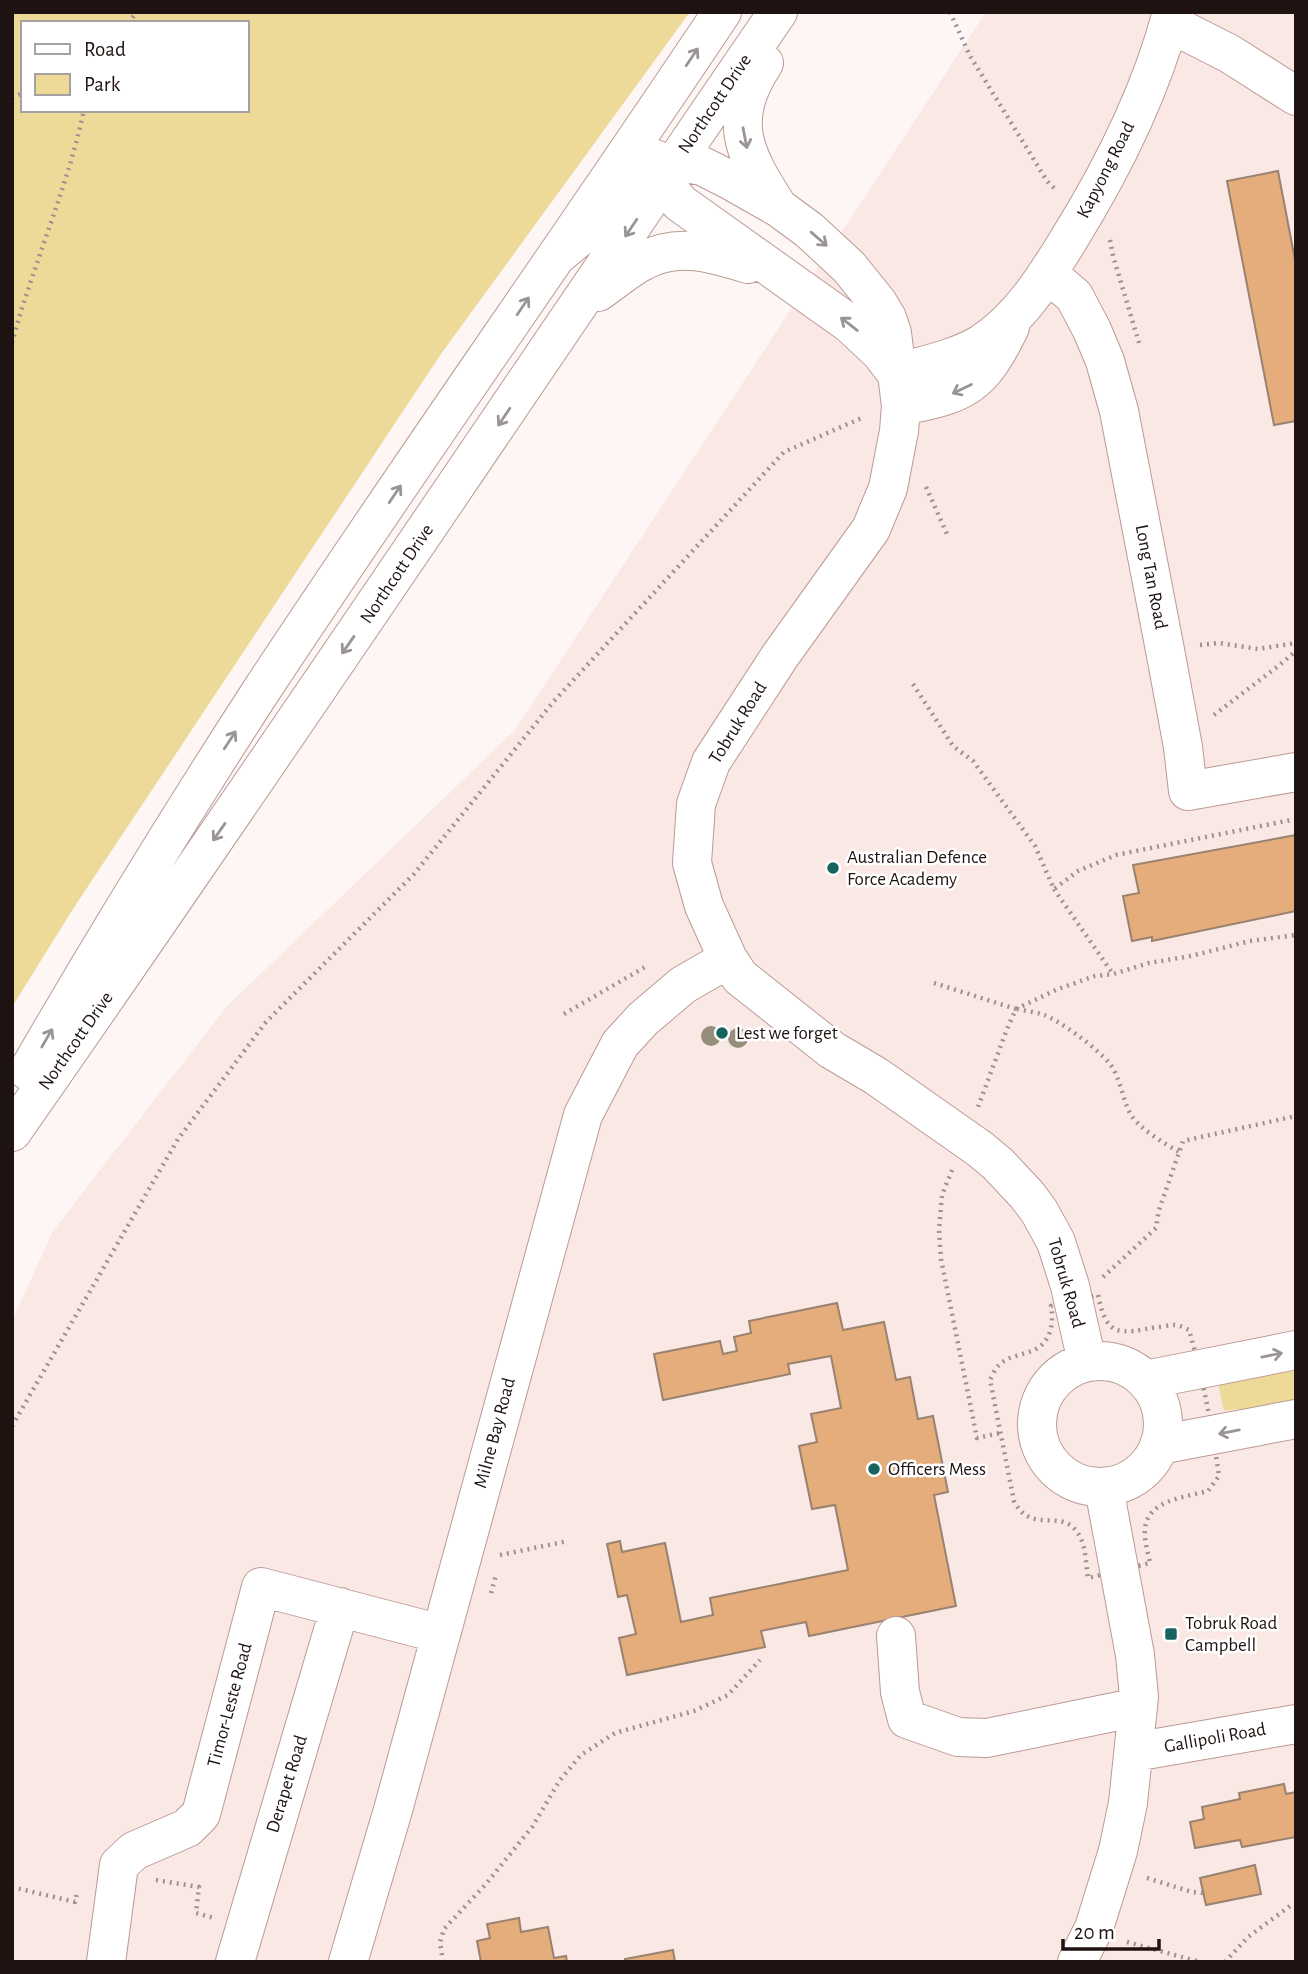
<svg xmlns="http://www.w3.org/2000/svg" width="1308" height="1974" font-family="'Alegreya Sans',sans-serif">
  <style>
    .built { fill: #fae8e5 }
    .green { fill: #edda99; fill-rule: evenodd }
    .building { fill: #e5ac7c; stroke: #99826f; stroke-width: 2 }
    .lines { fill: none; stroke-linecap: round; stroke-linejoin: round }
    .minor-casing { stroke: #bb9a94; stroke-width: 40 }
    .path { stroke: #9b9190; stroke-width: 4.5; stroke-dasharray: 2 5; stroke-linecap: butt }
    .minor { stroke: #fff; stroke-width: 38 }
    .tree { fill: #968e7d }
    .oneway { stroke: #9a9594 }
    .poi-dot { fill: #17645f; stroke: #fff; stroke-width: 2.5 }
    .labels { text-anchor: middle; dominant-baseline: central; stroke-width: 5; stroke-linejoin: round; paint-order: stroke }
    .street-label { font-size: 19px; fill: #1f1311; stroke: #fff }
    .poi-label { font-size: 19px; fill: #1f1311; stroke: #fff; text-anchor: start }
  </style>
  <rect width="100%" height="100%" fill="#fdf6f5"/>
  <path class="built" d="M986,12H1296V1962H12V1321L53,1231L227,1006L515,730Z"/>
  <path class="green" d="M12,12H690L441,354L73,909L12,1007ZM23,23H247V110H23Z
    M1296,1358V1408L1240,1419L1238,1409L1224,1411L1218,1384Z"/>
  <path class="building" d="M1278,171L1296,265V421L1274,425L1227,181Z
    M1296,835V911L1152,941V937L1132,941L1123,896L1139,893L1133,865Z
    M837,1303L843,1330L884,1322L896,1380L910,1377L918,1419L933,1416L948,1492L934,1495L956,1606L809,1636L806,1622L761,1631L765,1647L627,1675L619,1638L636,1634L627,1595L618,1597L607,1544L620,1541L622,1552L665,1543L681,1622L713,1615L710,1598L848,1570L835,1505L812,1509L799,1446L817,1442L811,1414L841,1408L831,1356L788,1364L790,1374L663,1400L654,1354L720,1341L723,1354L737,1351L734,1337L751,1333L749,1321Z
    M1284,1784L1286,1794L1296,1792V1837L1242,1847L1240,1840L1195,1848L1190,1822L1204,1819L1202,1807L1240,1799L1239,1793Z
    M1255,1865L1261,1894L1206,1905L1200,1878Z
    M519,1918L521,1932L548,1927L554,1958L566,1956L567,1962H481L477,1941L490,1938L487,1924Z
    M673,1950L675,1962H625V1959Z"/>
  <g class="lines">
    <g class="minor-casing">
      <path id="minor" d="M1169,23L1230,54L1296,96
        M764,63C726,121 744,154 778,207
        M655,159L663,181L680,203L850,324L880,352L896,373
        M559,254L593,226L631,185L640,177L653,170L675,163L691,164L702,166L728,179L779,208L809,230L849,267L878,303L887,318L892,333L901,406L899,431L888,488L871,529L780,656L711,762L696,804L692,863L704,906L728,959L740,977L832,1050L876,1076L980,1149L998,1164L1027,1195L1039,1211L1056,1242L1070,1286L1087,1362
        M1048,274L1074,296L1092,330L1105,361L1119,411L1165,650L1183,747L1188,791L1296,772
        M598,292C613,282 627,269 643,261C678,242 713,253 748,264
        M896,373C924,365 956,359 981,344C1020,319 1045,278 1069,239C1113,168 1151,92 1172,12
        M901,406C965,394 981,387 1010,327
        M28,1071C102,943 180,816 261,691C411,463 570,240 722,12
        M12,1132C271,762 522,385 778,12
        M1037 1424a63 63 0 1 1 126 0a63 63 0 1 1-126 0Z
        M1145,1380L1296,1350
        M1159,1445L1296,1419
        M896,1636L900,1692L907,1719L958,1737L987,1738L1138,1707
        M1134,1752L1296,1724
        M106,1962L119,1865L134,1851L187,1828L201,1814L261,1587L441,1634
        M235,1962L340,1607
        M348,1962L393,1810L583,1115L620,1044L643,1019L683,985L728,959
        M1077,1962L1094,1928L1118,1851L1128,1803L1139,1697L1135,1655L1104,1488"/>
    </g>
    <path class="path" d="M950,12L970,56L1047,181L1057,191
      M128,23L137,12
      M12,98L23,93
      M1110,240L1113,256L1140,346
      M12,343C33,264 67,190 84,110
      M926,487L947,534
      M1200,645L1219,643L1258,649L1296,643
      M913,684L953,746L973,761L1035,846L1054,889L1078,871L1116,855L1296,819
      M1214,715L1277,667L1296,651
      M1054,889L1113,974
      M934,983L1016,1009L1007,1029L978,1107
      M1016,1009L1058,989L1095,976L1113,974L1149,963L1191,956L1250,941L1296,935
      M1017,1009C1026,1011 1036,1012 1044,1015C1061,1021 1099,1050 1110,1064C1121,1079 1122,1099 1131,1115C1141,1130 1164,1143 1179,1152
      M564,1014L645,967
      M952,1170L942,1195L939,1230L941,1259L977,1438L1000,1433
      M1103,1277L1156,1228L1159,1210L1183,1141L1296,1116
      M1098,1295C1107,1338 1119,1334 1157,1327C1162,1327 1169,1325 1174,1325C1179,1325 1185,1328 1189,1330C1203,1378 1212,1427 1219,1476L1208,1491C1186,1497 1147,1500 1145,1529C1144,1540 1148,1553 1150,1563L1088,1578C1086,1565 1086,1550 1081,1539C1065,1503 1033,1538 1014,1501L990,1380C992,1376 995,1369 998,1366C1007,1356 1023,1355 1034,1350C1051,1342 1054,1323 1051,1306Z
      M12,1426L178,1139L266,1022L414,874L554,701L784,452L864,417
      M500,1555L568,1541
      M491,1593L496,1575
      M1147,1878L1192,1892L1203,1893
      M156,1880L199,1887L196,1913L214,1918
      M12,1887L75,1902L77,1893
      M1127,1942L1200,1962
      M443,1962L440,1942L444,1929L486,1884L532,1827L560,1780L581,1755L615,1733L694,1711L728,1695L760,1660
      M1225,1962L1248,1937L1290,1906L1296,1904"/>
    <use href="#minor" class="minor"/>
  </g>
  <g class="tree">
    <circle cx="711" cy="1036" r="10"/>
    <circle cx="738" cy="1038" r="10"/>
  </g>
  <defs><path id="oneway-shaft" d="M-6 0H5M1.5-3L5.5 0L1.5 3" fill="none" stroke-width="1.6" stroke-linecap="round" stroke-linejoin="round" transform="scale(1.75)"/></defs>
  <g class="oneway">
    <use href="#oneway-shaft" transform="translate(692 57) rotate(-56)"/>
    <use href="#oneway-shaft" transform="translate(745 138) rotate(79)"/>
    <use href="#oneway-shaft" transform="translate(631 228) rotate(124)"/>
    <use href="#oneway-shaft" transform="translate(819 239) rotate(41)"/>
    <use href="#oneway-shaft" transform="translate(523 306) rotate(-56)"/>
    <use href="#oneway-shaft" transform="translate(849 324) rotate(-142)"/>
    <use href="#oneway-shaft" transform="translate(962 389) rotate(154)"/>
    <use href="#oneway-shaft" transform="translate(504 417) rotate(124)"/>
    <use href="#oneway-shaft" transform="translate(395 494) rotate(-56)"/>
    <use href="#oneway-shaft" transform="translate(348 645) rotate(125)"/>
    <use href="#oneway-shaft" transform="translate(230 740) rotate(-57)"/>
    <use href="#oneway-shaft" transform="translate(219 832) rotate(125)"/>
    <use href="#oneway-shaft" transform="translate(47 1038) rotate(-60)"/>
    <use href="#oneway-shaft" transform="translate(1272 1355) rotate(-11)"/>
    <use href="#oneway-shaft" transform="translate(1229 1432) rotate(169)"/>
  </g>
  <g class="poi-dot">
    <circle cx="833" cy="868" r="7"/>
    <circle cx="722" cy="1033" r="7"/>
    <circle cx="874" cy="1469" r="7"/>
    <rect x="1164" y="1627" width="14" height="14" rx="3.5"/>
  </g>
  <g class="labels">
    <g class="street-label">
      <text transform="translate(715 104) rotate(-56)">Northcott Drive</text>
      <text transform="translate(1106 170) rotate(-63)">Kapyong Road</text>
      <text transform="translate(397 574) rotate(-56)">Northcott Drive</text>
      <text transform="translate(1151 577) rotate(79)">Long Tan Road</text>
      <text transform="translate(738 723) rotate(-58)">Tobruk Road</text>
      <text transform="translate(76 1041) rotate(-55)">Northcott Drive</text>
      <text transform="translate(1066 1283) rotate(74)">Tobruk Road</text>
      <text transform="translate(495 1433) rotate(-75)">Milne Bay Road</text>
      <text transform="translate(230 1705) rotate(-75)">Timor-Leste Road</text>
      <text transform="translate(1215 1738) rotate(-10)">Gallipoli Road</text>
      <text transform="translate(287 1784) rotate(-73)">Derapet Road</text>
    </g>
    <g class="poi-label">
      <text x="847" y="857">Australian Defence<tspan x="847" dy="22">Force Academy</tspan></text>
      <text x="736" y="1033">Lest we forget</text>
      <text x="888" y="1469">Officers Mess</text>
      <text x="1185" y="1623">Tobruk Road<tspan x="1185" dy="22">Campbell</tspan></text>
    </g>
  </g>
  <rect width="1308" height="1974" fill="none" stroke="#1f1311" stroke-width="28"/>
  <rect x="21" y="21" width="228" height="91" fill="#ffffff" stroke="#a5a1a0" stroke-width="2"/>
  <rect x="35" y="44" width="35" height="10" fill="#ffffff" stroke="#a5a1a0" stroke-width="2"/>
  <text x="84" y="56" font-size="21" fill="#1f1311">Road</text>
  <rect x="35" y="74" width="35" height="21" fill="#edda99" stroke="#a5a1a0" stroke-width="2"/>
  <text x="84" y="91" font-size="21" fill="#1f1311">Park</text>
  <path d="M1063 1939v10h96v-10" fill="none" stroke="#1f1311" stroke-width="3.5"/>
  <text x="1074" y="1939" font-size="21" fill="#1f1311" stroke="#ffffff" stroke-width="5" paint-order="stroke">20 m</text>
</svg>
